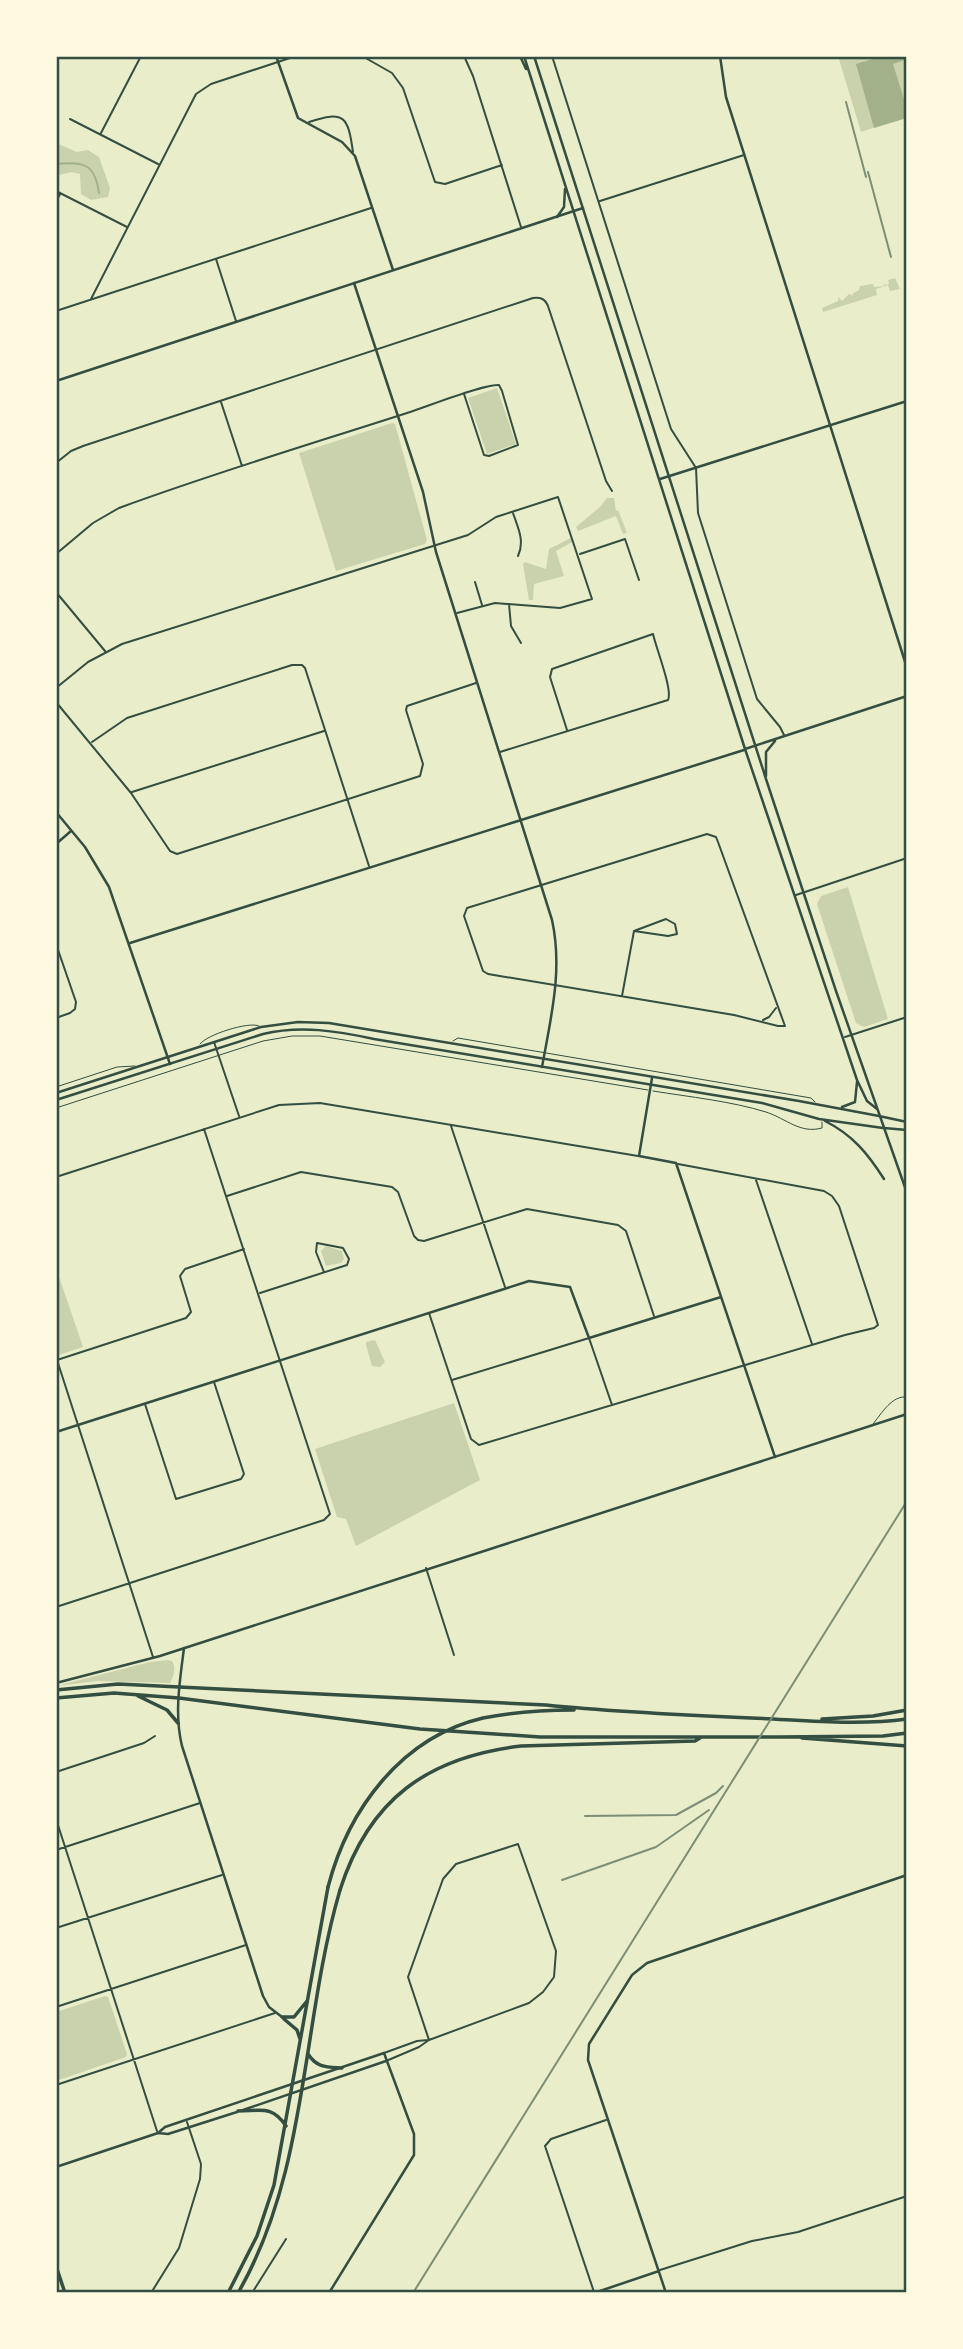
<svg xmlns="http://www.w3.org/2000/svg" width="963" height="2349" font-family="Ubuntu,sans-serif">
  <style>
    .green { fill: #cad2ad }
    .water { fill: #a3b18a }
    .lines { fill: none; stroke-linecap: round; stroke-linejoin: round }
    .stream { stroke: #a3b18a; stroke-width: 2 }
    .service { stroke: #344e41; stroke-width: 1 }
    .minor { stroke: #344e41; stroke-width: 2 }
    .tertiary { stroke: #344e41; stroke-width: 2.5 }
    .secondary { stroke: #344e41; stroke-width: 2.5 }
    .primary { stroke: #344e41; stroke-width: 3.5 }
    .motorway { stroke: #344e41; stroke-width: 3.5 }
    .rail { stroke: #7c8e77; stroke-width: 2 }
    .neatline { fill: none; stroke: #344e41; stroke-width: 2.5 }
  </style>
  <rect width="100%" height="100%" fill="#e9edc9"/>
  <path class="green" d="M838,56H907V116L861,132Z
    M56,143L77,152L88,150L99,157L110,188L108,197L91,200L81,194L80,174L71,172L56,176Z
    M895,278L900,289L890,291L888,285L876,289L877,295L823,312L822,308L838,301V297L842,301L849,294L853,296L852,294L859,290L860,286L873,284L874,287L884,286V283L885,285L889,284L888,280Z
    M497,388L516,444L487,454L468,398Z
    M392,423L395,424L427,540L425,544L336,571L299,453Z
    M607,498H614L616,511L618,510L627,533L623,534L616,516L578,531L576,527L600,507Z
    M571,538L572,542L556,551L564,576L534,584L533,600H529L523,564L525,562L546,569L549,549Z
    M848,887L888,1019L864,1027L856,1023L817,904L821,896Z
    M326,1246L342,1251L344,1259L341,1263L326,1266L321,1251Z
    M56,1268L83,1347L56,1356Z
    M375,1340L385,1362L380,1367L372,1366L366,1345V1342Z
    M454,1403L480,1480L356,1546L346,1519L337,1517L315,1449Z
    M168,1660L172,1661C177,1669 173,1677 170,1683L97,1681L56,1686L150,1662Z
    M105,1996L108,1997L127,2054L126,2057L56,2081V2012Z"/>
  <path class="water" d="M883,56H907V59L893,64L907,109V118L874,128L856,64Z"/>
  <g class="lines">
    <path class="stream" d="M56,164C84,161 95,164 99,193"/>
    <path class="service" d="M453,1041L458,1038L811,1098L815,1102
      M200,1044C206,1035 249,1021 259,1026
      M56,1087L117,1067L135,1066
      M653,1091C690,1097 730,1101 766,1112C787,1119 800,1134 822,1128V1122
      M56,1108L263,1041L292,1036H320L648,1090
      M873,1424C882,1413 892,1395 907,1397"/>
    <path class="minor" d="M362,56L392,73L403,88L435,182L445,184L502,165
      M464,56L473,76L521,227
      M552,56L671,429L696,468L698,513L757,699L780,727L784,735
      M70,119L158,164
      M309,122C345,110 348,117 353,152
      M101,133L141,56
      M56,191L127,227
      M600,201L744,155
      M56,202L60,194
      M216,259L236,321
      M91,299L196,94L211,84L296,56
      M56,311L371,208
      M221,402L242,466
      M56,463L71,451L83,446L533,298C541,297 545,299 548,306L606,481L612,491
      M513,513C518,528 525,541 518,556
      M56,554L93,523L119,508C214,473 311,444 407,413C426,407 483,384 499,385L502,391L518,445L489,456L484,455L464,394
      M580,554L625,539L639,580
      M475,582L482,605
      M56,592L105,651
      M509,604L511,626L521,643
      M56,688L88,662L122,644L468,535L496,517L558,497L592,599L560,608L495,603L457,613
      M56,702L131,793L170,851L177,854L420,776L423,764L406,710L407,706L476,683
      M92,742L127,718L292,665H302L305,668L369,866
      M500,752L668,700C673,690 656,648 653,634L552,669L550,677L567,730
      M132,792L324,731
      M707,834L716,837L718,842L785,1026H778L734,1015L488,974L483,971L464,916L467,908Z
      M796,895L907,858
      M56,944L76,1002L75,1009L70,1013L56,1018
      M622,996L634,931L666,919L675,924L677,934L668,936L634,931
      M763,1020L769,1017L776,1008
      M845,1037L907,1017
      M214,1042L239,1116
      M451,1126L505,1287
      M56,1177L279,1105L320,1103L638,1156
      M756,1180L812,1344
      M227,1196L301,1172L392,1187L398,1192L414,1236L418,1240L424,1241L527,1209L618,1225L626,1231L654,1316
      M260,1293L347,1265L349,1259L343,1248L317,1243L316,1252L324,1272
      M429,1313L471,1439L479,1445L845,1335L874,1328L878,1325L839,1206L832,1196L824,1191L678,1164
      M57,1360L153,1657
      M57,1360L186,1318L191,1312L180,1276L185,1269L244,1249
      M452,1380L589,1338L612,1405
      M145,1404L176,1499L241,1479L244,1474L214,1382
      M426,1568L454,1655
      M56,1607L324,1520L330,1514L204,1129
      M56,1772L144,1743L155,1736
      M56,1819L157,2131
      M56,1850L200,1803
      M56,1928L222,1875
      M56,2007L246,1945
      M384,2053L417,2041L428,2040
      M386,2061L419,2047L429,2040L529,2003L543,1992L554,1977L556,1951L518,1844L456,1864L443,1879L408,1977L429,2040
      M56,2085L275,2013
      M660,2270L752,2241L798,2232L907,2196
      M594,2292L545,2146L551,2139L606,2120
      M151,2293L179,2248L200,2179L201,2164L187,2122
      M252,2293L286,2239"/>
    <path class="tertiary" d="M276,56L298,118L342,142L355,156L393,270
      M720,56L726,97L907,668
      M354,283L423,492L436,552L552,920C563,970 551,1017 542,1067
      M56,381L583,208
      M660,479L907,401
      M56,812L85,847L109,887L170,1064
      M56,844L71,831
      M130,943L744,750
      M652,1078L639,1156L676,1163L775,1457
      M879,1116L907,1122
      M884,1128L907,1130
      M56,1432L529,1281L570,1287L589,1338L721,1297
      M184,1648C180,1680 174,1714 182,1746L263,1996L269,2007L282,2017
      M56,1683L160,1656L907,1414
      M243,2110L386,2061
      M158,2133L165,2127L384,2053L414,2134V2155L329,2293
      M56,2167L158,2133L168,2134L237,2112
      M594,2293L659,2271
      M666,2293L588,2060L589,2044L632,1975L647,1963L907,1875"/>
    <path class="secondary" d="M520,56L526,69
      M524,56L745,749L857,1080L867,1101L877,1109
      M534,56L766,779L836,991L907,1193
      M557,217L564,207L565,189
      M745,749L907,696
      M766,776V752L775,741
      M56,1093L261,1027L298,1022L329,1023L799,1101L879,1116
      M56,1100L263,1034C301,1025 337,1031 374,1039L762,1103L819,1119L883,1128
      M842,1107L855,1102L857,1082
      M825,1121C853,1135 868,1154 884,1179"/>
    <path class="primary" d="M56,1690L118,1684L179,1687
      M138,1696L167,1710L178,1723
      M56,1698L114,1693L179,1698
      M282,2017H294L307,2001
      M284,2019L297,2030L300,2039
      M308,2054C317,2068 327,2067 342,2068
      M238,2111C261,2111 272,2105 286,2126
      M56,2266L65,2293
      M56,2290L57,2293
      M228,2293L257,2236L274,2185L328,1887
      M238,2293C309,2170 301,2023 340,1890"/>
    <path class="motorway" d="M179,1687L546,1705C614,1712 682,1715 751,1718C802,1720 856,1726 907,1719
      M179,1698L420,1729L540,1737H779L883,1736L907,1733
      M822,1719L873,1716L907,1710
      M802,1738L907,1746
      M328,1887C348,1810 401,1737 483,1718C513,1712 544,1710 574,1710
      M340,1890C369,1799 428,1757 521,1746L695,1741L700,1738"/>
    <path class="rail" d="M846,102L866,177
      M868,172L891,257
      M585,1816L676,1815L716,1793L723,1786
      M562,1880L656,1847L709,1810
      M413,2293L907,1501"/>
  </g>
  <rect width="963" height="2349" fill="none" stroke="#fefae0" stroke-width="116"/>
  <rect x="58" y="58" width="847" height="2233" class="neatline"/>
</svg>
